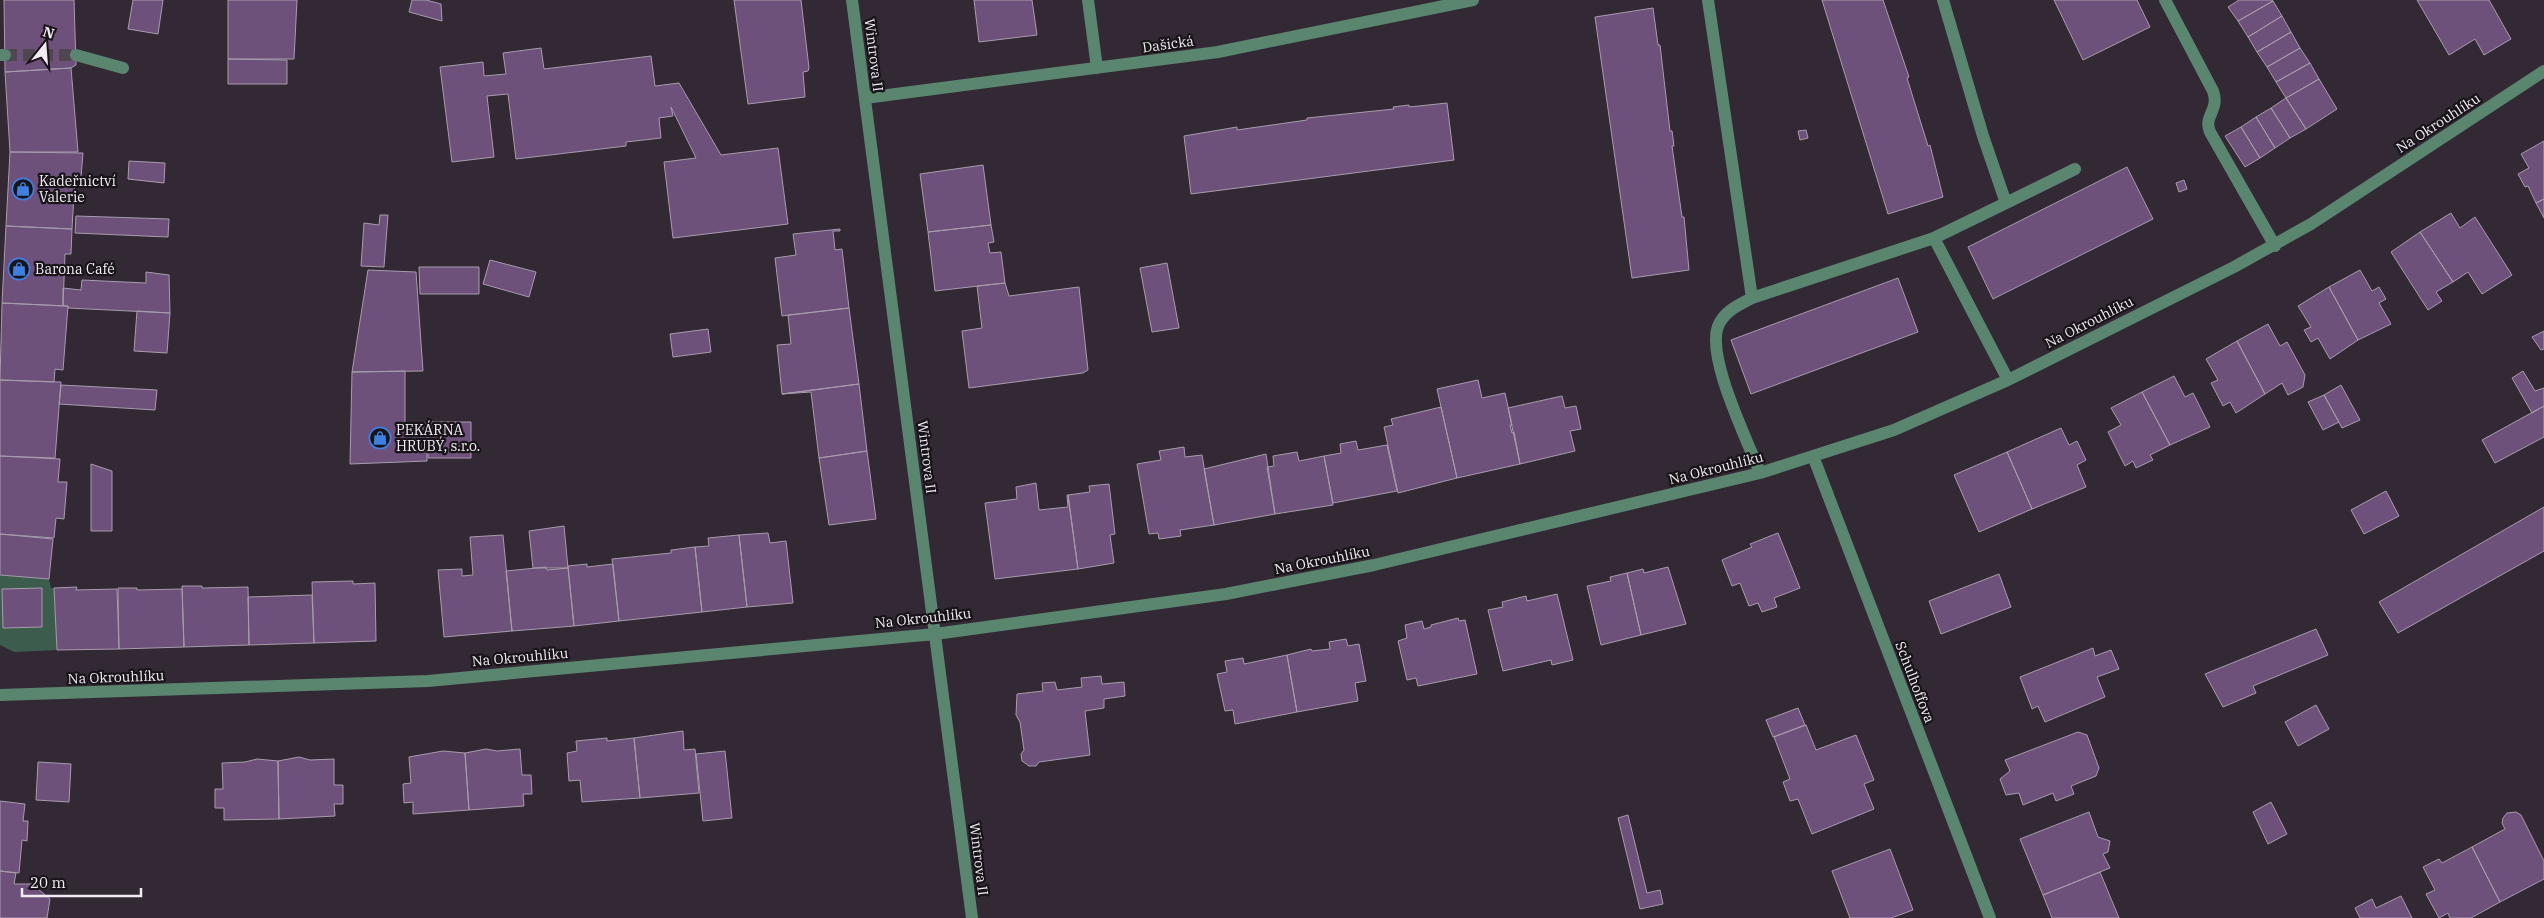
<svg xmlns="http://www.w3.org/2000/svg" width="2544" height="918" font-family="'IBM Plex Serif',serif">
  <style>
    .green { fill: #3c5d4d }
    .building { fill: #6e517a; stroke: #a79cac }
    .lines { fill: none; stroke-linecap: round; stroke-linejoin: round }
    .minor-tunnel { stroke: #504652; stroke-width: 12; stroke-dasharray: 12 6; stroke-linecap: butt }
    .minor { stroke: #5a866f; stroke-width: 12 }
    .labels { text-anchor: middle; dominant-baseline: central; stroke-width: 4.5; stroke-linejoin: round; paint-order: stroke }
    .street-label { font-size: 14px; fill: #f2ebf3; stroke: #181419 }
    .poi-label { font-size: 14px; fill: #f2ebf3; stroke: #181419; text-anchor: start }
  </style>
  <rect width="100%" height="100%" fill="#332935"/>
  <path class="green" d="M0,575L49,579L51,588H54L57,650L14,652L0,645Z"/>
  <path class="building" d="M4,0H74L76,65L71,68L5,72Z
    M133,0H163L158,34L128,29Z
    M228,0H297L294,59H228Z
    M412,0H426L441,4L442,21L409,12Z
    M734,0H801L809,68L808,71L803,72L805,97L748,104Z
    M974,0H1032L1037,35L979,42Z
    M1822,0H1883L1909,77L1907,78L1928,146L1930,145L1943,197L1888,214Z
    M2054,0H2137L2150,27L2083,60Z
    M2239,0H2272L2273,1L2238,21L2228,7Z
    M2417,0H2489L2511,39L2484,55L2475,39L2449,55Z
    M2273,1L2282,16L2248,37L2238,21Z
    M1653,8L1658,45H1660L1670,131H1672L1674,146H1672L1682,217H1684L1689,270L1632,278L1595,17Z
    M2282,16L2291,32L2257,52L2248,37Z
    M2291,32L2300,48L2267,67L2257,52Z
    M541,48L544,69L651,56L655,86L679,83L721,155L778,148L788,224L673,238L664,162L696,158L671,107L673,116L659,118L661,138L626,142V146L516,159L508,94L487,96L494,157L452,162L440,67L483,62L484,76L506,74L503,53Z
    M2300,48L2310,63L2276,82L2267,67Z
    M228,59L287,60V84H228Z
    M2310,63L2319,79L2286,98L2276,82Z
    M71,68L78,152H10L5,72Z
    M2319,79L2337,109L2306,129L2286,98Z
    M2286,98L2306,129L2290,138L2271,108Z
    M1447,103L1454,160L1191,194L1184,136L1237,127V130L1307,120V118L1394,109L1393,107L1409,105V107Z
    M2271,108L2290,138L2275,148L2256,117Z
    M2256,117L2275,148L2260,158L2241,127Z
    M2241,127L2260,158L2245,167L2225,136Z
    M1806,130L1808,138L1800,140L1798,131Z
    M2544,141V199L2536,203L2528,186L2525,187L2518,174L2529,168L2521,154Z
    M10,152L83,153L81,177L75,176L72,229L6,226Z
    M129,161L165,163L164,183L128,179Z
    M983,165L991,225L928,232L920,174Z
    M2127,167L2153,219L1993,299L1968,247Z
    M2184,180L2187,189L2179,192L2176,183Z
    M2544,199V218L2536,203Z
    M2451,213L2460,228L2475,217L2512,275L2482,294L2468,272L2453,282L2420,232Z
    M380,215H388L384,267L361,266L364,223L379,225Z
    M76,216L169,219L168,237L75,233Z
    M991,225L994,242L988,243L990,253L1001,252L1005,283L935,291L928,232Z
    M6,226L72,229L71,254H65L63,306L2,303Z
    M840,229V231H833L835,250L842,249L849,308L782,316L775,258L796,255L793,234Z
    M2420,232L2453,282L2436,292L2442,301L2428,310L2391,252Z
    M490,260L536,272L529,297L483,284Z
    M1167,263L1179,328L1152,332L1140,268Z
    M419,267H479V294H420Z
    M368,270L416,272L423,371L352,372Z
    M2360,270L2372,291L2379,287L2386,299L2379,303L2391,324L2358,340L2329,287Z
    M146,272L169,275L170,313L68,308V306H63V288L81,290L82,280L146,283Z
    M1898,278L1918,332L1751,394L1731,340Z
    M1005,283L1009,296L1079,287L1088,370L1083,373L969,388L962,331L982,328L977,286Z
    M2329,287L2358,340L2330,359L2318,338L2311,342L2304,330L2311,327L2298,306Z
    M2,303L68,306L63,370L55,369L54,382L0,380Z
    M849,308L859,384L782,394L777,345L791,344L788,315Z
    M137,311L170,313L167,353L134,351Z
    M2268,324L2280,346L2287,342L2305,375L2303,387L2288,395L2282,383L2265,394L2237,341Z
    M708,329L711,352L673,357L670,334Z
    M2544,331V349L2541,350L2532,337Z
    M2237,341L2265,394L2236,413L2230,402L2223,406L2211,383L2218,380L2206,359Z
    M405,371V424L427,423V461L350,464L352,372Z
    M2523,371L2535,391L2544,388V406L2532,413L2512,378Z
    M2174,376L2185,397L2193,393L2210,427L2170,445L2142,392Z
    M0,380L61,382L55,458L0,456Z
    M1478,380L1482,398L1505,393L1512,425H1510L1512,433L1514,432L1520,464L1457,478L1437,389Z
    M859,384L867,451L819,458L811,392L782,394Z
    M61,385L157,390L155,410L59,404Z
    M2341,385L2360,420L2342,428L2324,395Z
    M2142,392L2170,445L2150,455L2153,460L2136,468L2133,461L2125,466L2108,432L2121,425L2111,408Z
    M2324,395L2339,422L2323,430L2308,402Z
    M1562,396L1565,408L1576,406L1581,429L1570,431L1575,451L1520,464L1508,408Z
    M2544,406V437L2495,463L2482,440Z
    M1441,407L1457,478L1398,493L1384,427L1393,425L1391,419Z
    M428,422H471V458H428Z
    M2061,428L2069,445L2077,441L2086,460L2077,465L2086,487L2032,509L2007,452Z
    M1356,441L1358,450L1387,445L1397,491L1333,503L1324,456L1341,453L1340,444Z
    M1184,447L1185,457L1202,455L1214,525L1180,530L1181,536L1159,539L1158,533L1149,534L1137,464L1161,460L1159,451Z
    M867,451L876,519L829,525L819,458Z
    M1297,452L1299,461L1324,456L1333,505L1275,514L1267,467L1274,466L1273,456Z
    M2007,452L2032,509L1979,532L1954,475Z
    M1266,454L1275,514L1214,525L1204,469Z
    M0,456L60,459L58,482H67L64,519L56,518L54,538L0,534Z
    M91,464L112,471V531H91Z
    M1036,483L1039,510L1068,507L1067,495H1068L1078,569L995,579L985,503L1017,499L1016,487Z
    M1109,484L1115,534L1110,535L1114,563L1078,569L1068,495L1090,492L1089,486Z
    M2386,491L2399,516L2364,534L2351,510Z
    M2544,507V551L2398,633L2379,602Z
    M564,526L568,568H533L529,531Z
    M768,533L770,543L786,541L793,603L747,607L739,535Z
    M1778,533L1800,588L1774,598L1777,607L1762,612L1758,603L1749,606L1740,583L1732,586L1722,560L1752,547L1750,544Z
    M0,534L53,539L49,579L0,575Z
    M503,535L512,631L444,637L438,570L462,569V576L473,575L470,537Z
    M739,535L747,607L702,612L695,547L709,546L708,538Z
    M695,547L702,612L619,621L612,559L671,553V550Z
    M587,564V567L613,564L619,621L574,626L568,566Z
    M546,567L547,570L568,568L574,626L512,631L506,571Z
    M1668,567L1686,624L1641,635L1627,573L1643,569L1644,573Z
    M1627,573L1641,635L1601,645L1587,586L1611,581L1610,577Z
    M1999,574L2011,607L1941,634L1929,601Z
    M353,581V584L375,583L376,641L314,643L312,582Z
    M182,586H202V588L248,587L249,645L184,647Z
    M77,587L76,590L117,589L119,649L57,650L54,588Z
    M42,588V627L3,628L2,589Z
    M118,588H137V590L182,589L184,647L119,649Z
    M1557,594L1573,660L1552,665L1551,660L1503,671L1488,610L1503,607L1502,602L1526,596L1527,601Z
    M312,595L314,643L249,645L248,597Z
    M1458,618L1459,621L1465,620L1477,674L1418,686L1416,678L1407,680L1398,641L1407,638L1405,625L1422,621L1424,629L1431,627V625Z
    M2316,629L2328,655L2253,686L2256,693L2223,707L2205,674Z
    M1346,639L1348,646L1359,644L1366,681L1355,683L1358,701L1297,712L1287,655L1311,649L1312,651L1330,649L1329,642Z
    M2093,648L2095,656L2111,650L2119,669L2097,677L2105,697L2045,722L2038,706L2032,709L2020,677Z
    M1287,655L1297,712L1235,724L1233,710L1225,711L1217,674L1227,672L1225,661L1243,658L1244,664Z
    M1101,676L1102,684L1124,682L1125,696L1104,699V708L1085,711L1090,755L1039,762L1036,766H1029L1022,761L1021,754L1024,750L1020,722L1016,715L1017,694L1043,691L1042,683L1055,682L1057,690L1082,687L1081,678Z
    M2316,705L2329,729L2298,746L2285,722Z
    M1798,708L1805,725L1773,737L1766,720Z
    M1806,725L1816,750L1856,735L1874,780L1864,784L1874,809L1812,834L1798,799L1790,801L1783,782L1790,779L1774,737Z
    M683,731L684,750L695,749L699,793L640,798L634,738Z
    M2078,732L2087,735L2099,768L2096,776L2071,786L2074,794L2056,801L2053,793L2023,805L2019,793L2006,795L2000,779L2010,771L2005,760Z
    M607,738V741L634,738L640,798L582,802L580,780L569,781L567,753L577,751L576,741Z
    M486,749L497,751L520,749L522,775H531L532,794H523L524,806L469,810L465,753Z
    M443,751L465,753L469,810L413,814V802L404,803L403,784L411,783L409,757Z
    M725,751L732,818L703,821L696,754Z
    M299,757L310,760L334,759V785H343V804H334L335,816L279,819L278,761Z
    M257,759L278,761L279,819L224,820V808H215V789H223L222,763L245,762Z
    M38,762L71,764L69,802L36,800Z
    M0,801L25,804L23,821H28L27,841L22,840L19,873L0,871Z
    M2271,802L2287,834L2268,844L2253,812Z
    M2089,812L2098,837L2110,841L2108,852L2103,854L2110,868L2043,895L2020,839Z
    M2516,812L2521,815L2544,861V879L2500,902L2472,847L2505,829L2502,823L2503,818L2507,813Z
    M1628,815L1647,893L1660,890L1663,904L1640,909L1618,818Z
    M2472,847L2500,902L2471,918H2450L2448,913L2439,918L2426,894L2435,890L2423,867L2439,859L2442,863Z
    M1890,849L1913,910L1891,918H1850L1832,871Z
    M0,871L16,873L14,884H32L50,899L47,918H0Z
    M2100,872L2119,918H2052L2043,895Z
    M2401,896L2412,918H2360L2355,908L2372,899L2376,908Z"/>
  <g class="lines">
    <path class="minor-tunnel" d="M5,55H76"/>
    <path class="minor" d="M852,0L972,918
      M1088,0L1097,68
      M1708,0L1752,298L1934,238L2006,203L1983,136L1943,0
      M2165,0L2213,91C2220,111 2203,115 2210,132L2275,246
      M0,55H5
      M76,55L123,68
      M865,98L1218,52L1473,0
      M2006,203L2075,169
      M1934,238L2008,380
      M1752,298C1739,305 1726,310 1719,324C1704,354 1748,441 1760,473
      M1813,456L1990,918
      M0,695L428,681L935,634L1226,594L1374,565L1760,473L1894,430L2008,380L2234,267L2311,224L2544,71"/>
  </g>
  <defs>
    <g id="shop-ring" transform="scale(1.125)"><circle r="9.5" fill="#181419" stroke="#3f7fe0" stroke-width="1.5"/><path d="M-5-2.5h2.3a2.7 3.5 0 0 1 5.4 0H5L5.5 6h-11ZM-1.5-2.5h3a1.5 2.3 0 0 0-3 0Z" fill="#3f7fe0"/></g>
  </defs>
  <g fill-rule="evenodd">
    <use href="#shop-ring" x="23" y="189"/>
    <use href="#shop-ring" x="19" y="269"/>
    <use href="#shop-ring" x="380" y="438"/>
  </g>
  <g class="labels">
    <g class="street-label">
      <text transform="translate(1168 44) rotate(-8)">Dašická</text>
      <text transform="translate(874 55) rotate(83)">Wintrova II</text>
      <text transform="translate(2438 123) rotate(-33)">Na Okrouhlíku</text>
      <text transform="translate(2089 322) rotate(-27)">Na Okrouhlíku</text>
      <text transform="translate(927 457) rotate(83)">Wintrova II</text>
      <text transform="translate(1716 468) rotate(-14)">Na Okrouhlíku</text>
      <text transform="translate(1322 560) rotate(-11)">Na Okrouhlíku</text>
      <text transform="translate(923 618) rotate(-6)">Na Okrouhlíku</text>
      <text transform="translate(520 657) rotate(-5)">Na Okrouhlíku</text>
      <text transform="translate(116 677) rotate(-2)">Na Okrouhlíku</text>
      <text transform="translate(1915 682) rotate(69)">Schulhoffova</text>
      <text transform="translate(979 859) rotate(83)">Wintrova II</text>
    </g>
    <g class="poi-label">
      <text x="39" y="181">Kadeřnictví<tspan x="39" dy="16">Valerie</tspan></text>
      <text x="35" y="269">Barona Café</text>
      <text x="396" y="430">PEKÁRNA<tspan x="396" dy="16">HRUBÝ, s.r.o.</tspan></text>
    </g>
  </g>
  <g transform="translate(45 45) rotate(17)" stroke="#181419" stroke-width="4" paint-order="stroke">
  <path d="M0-4L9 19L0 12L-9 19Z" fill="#f2ebf3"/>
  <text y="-8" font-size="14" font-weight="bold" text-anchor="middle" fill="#f2ebf3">N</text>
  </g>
  <path d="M22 888v8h119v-8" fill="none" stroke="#f2ebf3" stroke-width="2.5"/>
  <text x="30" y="888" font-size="15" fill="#f2ebf3" stroke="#181419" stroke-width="4" paint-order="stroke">20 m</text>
</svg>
